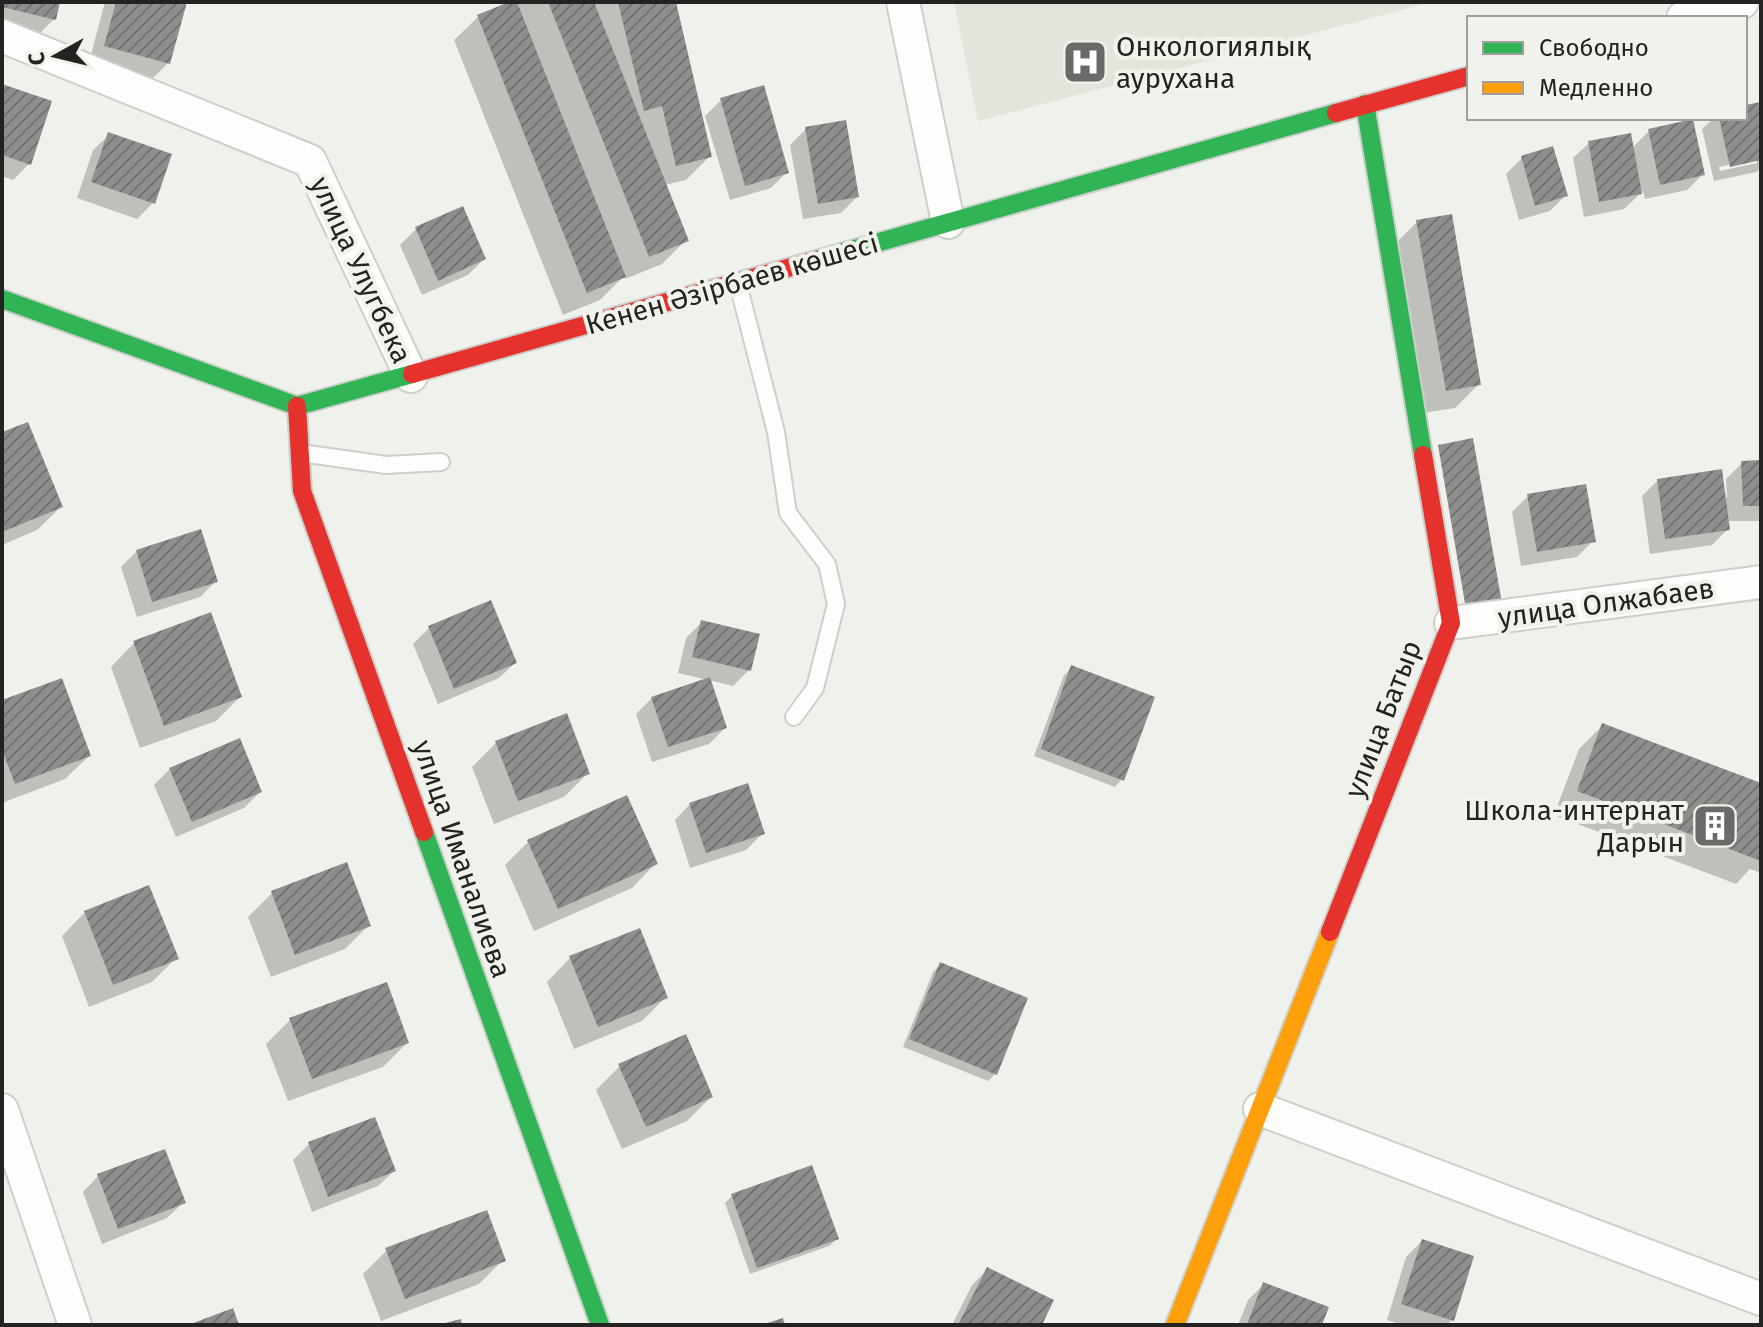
<svg xmlns="http://www.w3.org/2000/svg" width="1763" height="1327" font-family="'Fira Sans',sans-serif">
  <style>
    .built { fill: #e2e5db }
    .shadow { fill: #0003; fill-rule: evenodd }
    .building { fill: url(#building-hatch) }
    .lines { fill: none; stroke-linecap: round; stroke-linejoin: round }
    .lane-casing { stroke: #cdcfcb; stroke-width: 20 }
    .street-casing { stroke: #cdcfcb; stroke-width: 36 }
    .fast-casing { stroke: #cdcfcb; stroke-width: 22 }
    .slow-casing { stroke: #cdcfcb; stroke-width: 22 }
    .jam-casing { stroke: #cdcfcb; stroke-width: 22 }
    .lane { stroke: #fdfdfc; stroke-width: 16 }
    .street { stroke: #fdfdfc; stroke-width: 32 }
    .fast { stroke: #30b455; stroke-width: 18 }
    .slow { stroke: #ff9f0a; stroke-width: 18 }
    .jam { stroke: #e5322d; stroke-width: 18 }
    .labels { text-anchor: middle; dominant-baseline: central; stroke-width: 8; stroke-linejoin: round; paint-order: stroke }
    .poi-label { font-size: 28px; fill: #232321; stroke: #f0f2eb; text-anchor: start }
    .street-label { font-size: 28px; fill: #232321; stroke: #f0f2eb }
  </style>
  <defs>
    <pattern id="building-hatch" width="6" height="6" patternUnits="userSpaceOnUse" patternTransform="scale(2)"><rect width="6" height="6" fill="#8e8f8c"/><path d="M-1 1l2-2M0 6l6-6M5 7l2-2" fill="none" stroke="#747472"/></pattern>
  </defs>
  <rect width="100%" height="100%" fill="#eff1ec"/>
  <path class="built" d="M954,2H1432L978,121Z"/>
  <path class="shadow" d="M2,2H58L54,19L38,35L2,26Z
    M105,2H185L168,63L152,79L89,62Z
    M514,2H674L710,156L686,180L664,185L686,240L662,264L625,279L624,276L600,300L563,315L454,40L478,17Z
    M2,86L29,164L13,180L2,176Z
    M721,100L787,172L771,188L730,200L705,116Z
    M1761,104V168L1756,172L1714,181L1702,129L1714,118H1745V107ZM1757,159V163L1720,171L1719,167Z
    M806,129L857,197L841,213L803,219L790,145Z
    M1649,131L1703,174L1687,190L1645,199L1643,191L1624,209L1584,217L1573,158L1589,143L1632,148Z
    M109,135L153,203L137,219L77,198L93,150Z
    M1522,158L1566,195L1550,211L1519,220L1506,174Z
    M1417,222L1479,384L1455,408L1422,413L1393,246Z
    M416,229L484,259L468,275L422,295L400,245Z
    M2,435L61,507L37,530L2,545Z
    M1761,462V521H1727L1728,529L1712,545L1650,554L1642,496L1658,480L1727,498L1726,479L1742,463Z
    M1528,496L1593,541L1577,557L1521,566L1512,512Z
    M137,551L215,582L200,597L137,617L121,567Z
    M490,602L515,663L499,678L438,704L413,644L429,628Z
    M702,622L749,670L733,686L709,680L725,728L709,744L652,762L636,714L652,698L708,680L678,673L686,638Z
    M134,643L240,697L216,721L140,748L111,667Z
    M1072,668L1122,779L1115,787L1034,756L1064,675Z
    M2,702L89,756L65,779L2,803Z
    M1603,725L1761,785V873L1750,869L1736,884L1554,815L1579,749Z
    M496,743L588,773L564,797L494,824L472,767Z
    M170,769L260,792L244,808L176,837L154,785Z
    M690,804L762,834L746,850L690,868L675,820Z
    M528,842L655,864L632,888L534,931L505,865Z
    M272,893L369,925L345,949L271,977L248,917Z
    M85,912L176,958L152,982L89,1007L62,936Z
    M570,958L666,997L642,1021L574,1049L547,982Z
    M940,965L995,1074L988,1081L903,1047L933,972Z
    M290,1020L407,1043L383,1067L288,1101L266,1044Z
    M620,1066L711,1097L687,1121L622,1149L596,1090Z
    M374,1119L394,1171L378,1186L312,1212L293,1160L309,1144Z
    M98,1176L183,1203L167,1218L102,1244L83,1192Z
    M732,1196L837,1239L829,1246L750,1274L725,1203Z
    M1422,1241L1452,1320L1447,1325H1403L1387,1320L1406,1257Z
    M387,1250L503,1260L479,1284L381,1321L363,1274Z
    M988,1269L1051,1301L1039,1325H952L972,1285Z
    M1264,1284L1320,1325H1238L1248,1300Z"/>
  <path class="building" d="M2,2H60L56,20L2,7Z
    M116,2H187L170,64L104,46Z
    M509,2H517L626,277L587,293L477,15Z
    M548,2H594L689,241L649,257Z
    M618,2H676L712,157L676,166L662,106L644,111Z
    M2,84L52,101L31,165L2,155Z
    M764,85L789,173L745,186L720,98Z
    M1761,102V160L1730,167L1719,118H1745V105Z
    M1693,119L1705,175L1660,185L1648,129Z
    M846,120L859,197L818,204L805,127Z
    M108,132L172,154L155,204L91,182Z
    M1631,133L1642,194L1599,202L1588,141Z
    M1553,146L1568,196L1535,206L1521,156Z
    M463,206L486,259L438,281L415,227Z
    M1452,214L1481,385L1446,391L1416,220Z
    M28,422L63,507L2,532V432Z
    M1473,438L1503,609L1467,615L1438,445Z
    M1761,460V506H1743L1741,461Z
    M1722,469L1730,530L1665,539L1657,479Z
    M1586,484L1596,542L1537,552L1527,494Z
    M201,529L218,582L152,602L136,550Z
    M491,600L517,663L454,689L428,626Z
    M211,612L242,697L164,726L133,641Z
    M701,620L760,634L751,671L692,657Z
    M1071,665L1155,697L1124,781L1041,749Z
    M710,677L727,728L668,747L651,697Z
    M62,678L91,756L15,784L2,750V700Z
    M567,713L590,774L518,801L495,741Z
    M1602,723L1761,783V861L1577,791Z
    M240,738L262,792L192,822L169,768Z
    M748,783L765,834L706,853L689,803Z
    M627,795L658,864L558,909L527,840Z
    M347,862L371,926L295,955L271,891Z
    M149,885L179,959L113,985L84,911Z
    M640,928L668,998L598,1027L569,956Z
    M940,962L1028,998L997,1075L909,1039Z
    M387,982L409,1043L312,1079L289,1018Z
    M686,1034L713,1097L646,1127L618,1064Z
    M375,1117L396,1171L328,1197L308,1142Z
    M165,1149L186,1203L118,1229L97,1174Z
    M812,1165L839,1239L757,1268L731,1194Z
    M487,1210L506,1261L405,1299L385,1248Z
    M1422,1239L1474,1256L1454,1321L1401,1304Z
    M987,1267L1054,1300L1042,1325L959,1323Z
    M1263,1282L1329,1307L1322,1325H1247Z
    M233,1308L239,1325H188Z
    M783,1318L785,1325H764V1324Z
    M461,1319L462,1325H441V1324Z"/>
  <g class="lines">
    <g class="lane-casing">
      <path id="lane" d="M738,284L776,432L788,513L827,564L836,604L815,688L794,717
        M301,453L386,465L441,462"/>
    </g>
    <g class="street-casing">
      <path id="street" d="M903,2L948,222
        M1683,18L1742,2
        M2,36L310,161L411,376
        M1451,623L1761,582
        M1260,1109L1761,1299
        M2,1110L75,1325"/>
    </g>
    <g class="fast-casing">
      <path id="fast" d="M1365,104L1423,455
        M816,260L1336,113
        M2,299L297,406L412,374
        M424,832L600,1325"/>
    </g>
    <g class="slow-casing">
      <path id="slow" d="M1175,1325L1330,932"/>
    </g>
    <g class="jam-casing">
      <path id="jam" d="M1336,113L1469,76
        M412,374L816,260
        M297,406L302,491L424,832
        M1330,932L1451,623L1423,455"/>
    </g>
    <use href="#lane" class="lane"/>
    <use href="#street" class="street"/>
    <use href="#fast" class="fast"/>
    <use href="#slow" class="slow"/>
    <use href="#jam" class="jam"/>
  </g>
  <defs>
    <g id="hospital-square" transform="scale(2.3)"><rect x="-9" y="-9" width="18" height="18" rx="4" fill="#6a6b68" stroke="#f0f2eb"/><path d="M-5-5h3v3.5h4V-5h3V5h-3V1.5h-4V5h-3Z" fill="#fff"/></g>
    <g id="building-square" transform="scale(2.3)"><rect x="-9" y="-9" width="18" height="18" rx="4" fill="#6a6b68" stroke="#f0f2eb"/><path d="M-4-6H4V6H1V3H-1V6H-4ZM-2.5-4.3h1.7v1.8h-1.7ZM.8-4.3h1.7v1.8H.8ZM-2.5-1h1.7V.8h-1.7ZM.8-1h1.7V.8H.8Z" fill="#fff"/></g>
  </defs>
  <g fill-rule="evenodd">
    <use href="#hospital-square" x="1085" y="62"/>
    <use href="#building-square" x="1715" y="826"/>
  </g>
  <g class="labels">
    <g class="poi-label">
      <text x="1116" y="46">Онкологиялық<tspan x="1116" dy="32">аурухана</tspan></text>
      <text x="1684" y="810" text-anchor="end">Школа-интернат<tspan x="1684" dy="32">Дарын</tspan></text>
    </g>
    <g class="street-label">
      <text transform="translate(361 270) rotate(65)">улица Улугбека</text>
      <text transform="translate(732 284) rotate(-16)">Кенен Әзірбаев көшесі</text>
      <text transform="translate(1606 603) rotate(-8)">улица Олжабаев</text>
      <text transform="translate(1383 719) rotate(-69)">улица Батыр</text>
      <text transform="translate(462 859) rotate(71)">улица Иманалиева</text>
    </g>
  </g>
  <rect width="1763" height="1327" fill="none" stroke="#232321" stroke-width="8"/>
  <rect x="1467" y="16" width="280" height="104" fill="#f0f2eb" stroke="#9e9f9a" stroke-width="2"/>
  <rect x="1483" y="42" width="40" height="12" fill="#30b455" stroke="#9e9f9a" stroke-width="2"/>
  <text x="1539" y="56" font-size="24" fill="#232321">Свободно</text>
  <rect x="1483" y="82" width="40" height="12" fill="#ff9f0a" stroke="#9e9f9a" stroke-width="2"/>
  <text x="1539" y="96" font-size="24" fill="#232321">Медленно</text>
  <g transform="translate(56 56) rotate(262)" stroke="#f0f2eb" stroke-width="6" paint-order="stroke">
  <path d="M0-6L14 30L0 20L-14 30Z" fill="#232321"/>
  <text y="-12" font-size="22" font-weight="bold" text-anchor="middle" fill="#232321">С</text>
  </g>
</svg>
